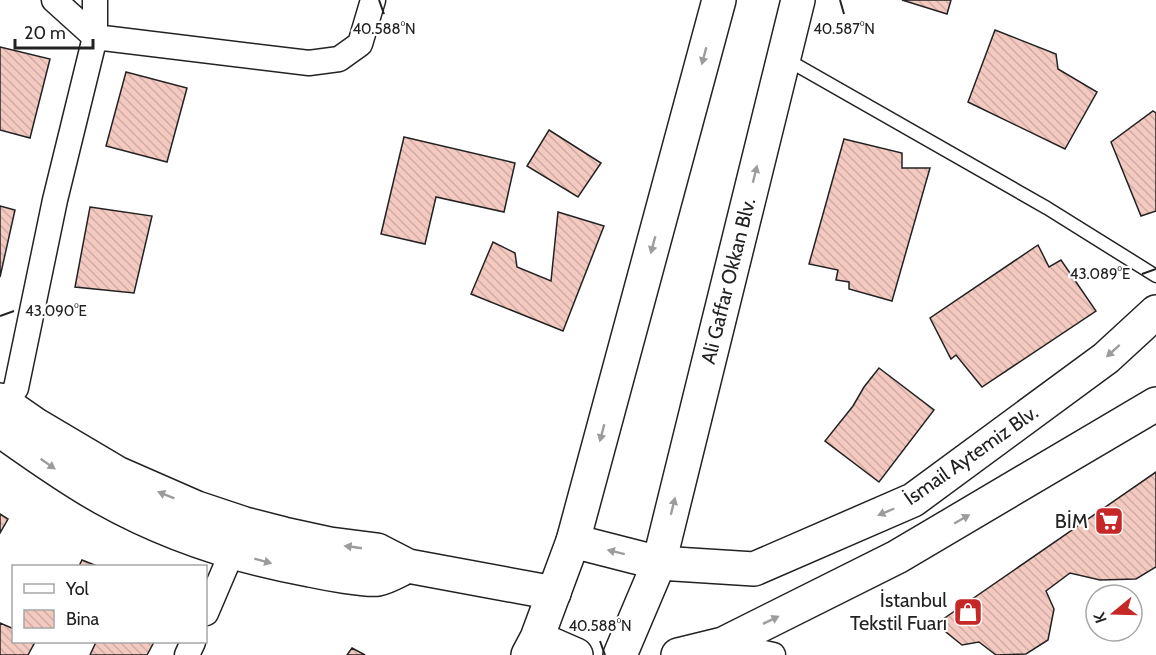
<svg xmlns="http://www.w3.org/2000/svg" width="1156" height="655" font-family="Cabin,sans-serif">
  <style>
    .building { fill: url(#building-back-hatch); stroke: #222; stroke-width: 1.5 }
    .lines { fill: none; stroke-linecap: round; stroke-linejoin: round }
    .lane-casing { stroke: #222; stroke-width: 15 }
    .street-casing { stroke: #222; stroke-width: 27 }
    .secondary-casing { stroke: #222; stroke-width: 36 }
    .primary-casing { stroke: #222; stroke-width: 36 }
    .lane { stroke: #fff; stroke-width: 12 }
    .street { stroke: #fff; stroke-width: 24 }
    .secondary { stroke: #fff; stroke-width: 33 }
    .primary { stroke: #fff; stroke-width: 33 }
    .oneway { fill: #9c9c9c }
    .ticks { fill: none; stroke: #222; stroke-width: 2 }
    .labels { text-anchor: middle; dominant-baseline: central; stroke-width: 4.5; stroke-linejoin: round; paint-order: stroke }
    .street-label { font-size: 20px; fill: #222; stroke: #fff }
    .poi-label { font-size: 20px; fill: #222; stroke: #fff; text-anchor: end }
    .ticks-label { font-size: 15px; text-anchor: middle; fill: #222; stroke: #fff; stroke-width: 4.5; stroke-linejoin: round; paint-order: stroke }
  </style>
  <defs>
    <pattern id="building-back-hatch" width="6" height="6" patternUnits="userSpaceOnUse" patternTransform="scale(1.5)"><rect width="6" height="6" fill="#f3c9c0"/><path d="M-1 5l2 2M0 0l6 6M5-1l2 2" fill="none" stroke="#d0aca5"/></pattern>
  </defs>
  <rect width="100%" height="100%" fill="#fff"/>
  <path class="building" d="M902,0H951L947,14Z
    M995,30L1056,54L1058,69L1097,92L1065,149L968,102Z
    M0,47L50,59L30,138L0,130Z
    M126,72L187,88L167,162L106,146Z
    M1153,111L1156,113V211L1141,216L1111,142Z
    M549,130L601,163L578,197L527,166Z
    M404,137L515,163L504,212L436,197L425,244L381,234Z
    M844,139L902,153V168H930L892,301L849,289V282L836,280L838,270L809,264Z
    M0,206L15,210L0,277Z
    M90,207L152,216L134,293L75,287Z
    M558,212L604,226L563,331L471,294L493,242L515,253L517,267L551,281Z
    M1038,245L1049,267L1061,260L1096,311L982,387L956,355L951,359L930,318Z
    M879,368L934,410L879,482L825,441L853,406L864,387Z
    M1156,472V567L1136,579L1100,580L1070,573L1046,591L1054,609L1048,640L1026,654L996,655L979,642L962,645L936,624Z
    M0,514L8,519L0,533Z
    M82,560L97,566H79Z
    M0,623L14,629V642H35L28,655H0Z
    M96,642H154L147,655H90Z
    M352,648L365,655H347Z"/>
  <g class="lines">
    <g class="lane-casing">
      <path id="lane" d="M784,58L1047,208L1156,276"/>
    </g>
    <g class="street-casing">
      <path id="street" d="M54,0L95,37L309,63L339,59L360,44L373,0
        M0,412L16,388L55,200L95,37V0
        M206,613L238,538
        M723,644L773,655
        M187,655L193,642"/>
    </g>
    <g class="secondary-casing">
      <path id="secondary" d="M0,400L36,425L117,473L197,508L245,524L284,534L330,544L377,550L408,566L554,593
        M0,430C34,454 67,478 103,498C167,534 238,557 310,570C324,573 367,581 378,579C388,577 399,570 408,566
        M573,541L719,0
        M659,563L798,0"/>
    </g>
    <g class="primary-casing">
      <path id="primary" d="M537,638L576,655
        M528,655L537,638L573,541L659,563L754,569L913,500L1106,358L1156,312
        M620,655L659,563
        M678,655L723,644L897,557L1156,404"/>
    </g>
    <use href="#lane" class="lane"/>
    <use href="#street" class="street"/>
    <use href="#secondary" class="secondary"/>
    <use href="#primary" class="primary"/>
  </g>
  <defs><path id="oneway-solid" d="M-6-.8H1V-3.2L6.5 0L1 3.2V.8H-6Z" transform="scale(1.5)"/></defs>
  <g class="oneway">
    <use href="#oneway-solid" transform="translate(704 56) rotate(105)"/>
    <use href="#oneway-solid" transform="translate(755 174) rotate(-76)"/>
    <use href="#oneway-solid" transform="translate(653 245) rotate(105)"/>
    <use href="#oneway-solid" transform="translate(1113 351) rotate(138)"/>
    <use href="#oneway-solid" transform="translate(602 433) rotate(105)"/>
    <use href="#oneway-solid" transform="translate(48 464) rotate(35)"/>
    <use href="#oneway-solid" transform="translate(166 495) rotate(-158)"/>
    <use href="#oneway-solid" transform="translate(673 506) rotate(-76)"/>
    <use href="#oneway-solid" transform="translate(886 512) rotate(157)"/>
    <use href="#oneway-solid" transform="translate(962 519) rotate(-30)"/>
    <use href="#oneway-solid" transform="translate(353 547) rotate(-172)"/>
    <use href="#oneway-solid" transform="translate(616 552) rotate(-166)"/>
    <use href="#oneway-solid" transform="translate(263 561) rotate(15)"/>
    <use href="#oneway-solid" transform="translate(771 620) rotate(-26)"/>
  </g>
  <path class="ticks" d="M379,0L384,14M840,0L844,14M1142,274L1156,269M0,316L14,311M600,641L605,655"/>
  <defs>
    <g id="supermarket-square" transform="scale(1.5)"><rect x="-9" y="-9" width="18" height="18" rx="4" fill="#c62828" stroke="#fff"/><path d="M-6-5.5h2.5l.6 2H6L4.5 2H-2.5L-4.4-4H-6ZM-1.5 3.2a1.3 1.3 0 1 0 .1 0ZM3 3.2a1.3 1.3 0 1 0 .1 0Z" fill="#fff"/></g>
    <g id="shop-square" transform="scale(1.5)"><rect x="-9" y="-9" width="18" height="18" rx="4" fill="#c62828" stroke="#fff"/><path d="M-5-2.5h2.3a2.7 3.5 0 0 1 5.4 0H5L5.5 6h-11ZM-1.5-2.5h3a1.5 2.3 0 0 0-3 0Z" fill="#fff"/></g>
  </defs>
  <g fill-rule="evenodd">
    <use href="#supermarket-square" x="1109" y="521"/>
    <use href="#shop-square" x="968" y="612"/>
  </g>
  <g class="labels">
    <g class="street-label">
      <text transform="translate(728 281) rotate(-76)">Ali Gaffar Okkan Blv.</text>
      <text transform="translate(971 455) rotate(-35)">İsmail Aytemiz Blv.</text>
    </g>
    <g class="poi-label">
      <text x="1088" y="521">BİM</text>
      <text x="947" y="600">İstanbul<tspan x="947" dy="23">Tekstil Fuarı</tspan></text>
    </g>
  </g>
  <g class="ticks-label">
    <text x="384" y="34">40.588°N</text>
    <text x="844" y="34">40.587°N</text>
    <text x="1100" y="279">43.089°E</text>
    <text x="56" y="316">43.090°E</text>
    <text x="600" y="631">40.588°N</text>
  </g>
  <rect x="12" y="565" width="195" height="78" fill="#ffffff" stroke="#a7a7a7" stroke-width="1.5"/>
  <rect x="24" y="584" width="30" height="9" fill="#ffffff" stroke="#a7a7a7" stroke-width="1.5"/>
  <text x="66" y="595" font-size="18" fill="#222222">Yol</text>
  <rect x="24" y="610" width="30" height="18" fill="url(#building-back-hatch)" stroke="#a7a7a7" stroke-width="1.5"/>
  <text x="66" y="625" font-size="18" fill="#222222">Bina</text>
  <g transform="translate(1114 613) rotate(251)"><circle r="28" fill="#ffffff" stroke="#a7a7a7" stroke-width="1.5"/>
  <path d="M0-4.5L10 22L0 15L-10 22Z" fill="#c62828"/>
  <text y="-9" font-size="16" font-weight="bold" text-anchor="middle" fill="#222222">K</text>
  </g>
  <path d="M15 39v9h78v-9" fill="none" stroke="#222222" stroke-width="3"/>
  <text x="24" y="39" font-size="18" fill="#222222" stroke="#ffffff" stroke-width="4.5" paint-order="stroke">20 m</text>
</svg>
